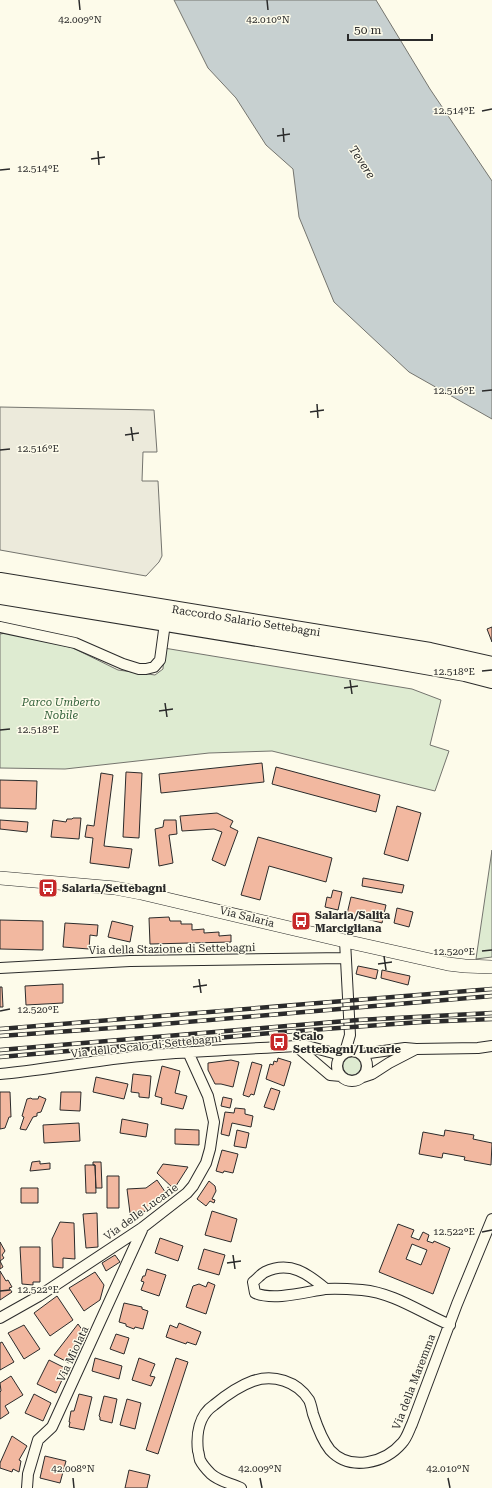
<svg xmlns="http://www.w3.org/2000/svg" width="492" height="1488" font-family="'Roboto Serif',serif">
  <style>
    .green { fill: #deebd1; stroke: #74746e }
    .parking { fill: #eceadb; stroke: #74746e }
    .water { fill: #c7d0d0; stroke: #74746e }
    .building { fill: #f2b8a0; stroke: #2b2b2b; fill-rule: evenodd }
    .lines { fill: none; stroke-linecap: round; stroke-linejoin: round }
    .minor-casing { stroke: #2b2b2b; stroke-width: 12 }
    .tertiary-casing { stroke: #2b2b2b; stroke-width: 14 }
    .primary-casing { stroke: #2b2b2b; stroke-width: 18 }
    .minor { stroke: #fdfbea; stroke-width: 10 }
    .tertiary { stroke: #fdfbea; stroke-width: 13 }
    .primary { stroke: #fdfbea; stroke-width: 16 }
    .rail-casing { stroke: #2b2b2b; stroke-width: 4.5 }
    .rail { stroke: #fdfbea; stroke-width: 3; stroke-dasharray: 9; stroke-linecap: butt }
    .ticks { fill: none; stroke: #2b2b2b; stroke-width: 1.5 }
    .labels { text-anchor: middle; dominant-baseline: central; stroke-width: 3; stroke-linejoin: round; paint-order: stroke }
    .street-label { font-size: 11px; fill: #2b2b2b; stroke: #fdfbea }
    .park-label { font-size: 11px; font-style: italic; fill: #34623c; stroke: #fdfbea }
    .poi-label { font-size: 11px; font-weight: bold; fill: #2b2b2b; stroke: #fdfbea; text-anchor: start }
    .water-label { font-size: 12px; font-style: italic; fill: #2b2b2b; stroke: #fdfbea }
    .ticks-label { font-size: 10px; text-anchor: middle; fill: #2b2b2b; stroke: #fdfbea; stroke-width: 3; stroke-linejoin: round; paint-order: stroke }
  </style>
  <rect width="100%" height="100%" fill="#fdfbea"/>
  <path class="green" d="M13,632L73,648L118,670L155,675L163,669L164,648L412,689L441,700L430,745L449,751L435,791L272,751L209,753L65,769L0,768V634Z
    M492,850V957L476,959Z
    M343 1066a9 9 0 1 1 18 0a9 9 0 1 1-18 0Z"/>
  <path class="parking" d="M0,407L154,410L157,452H143L142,481H158L162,556L159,562L146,576L0,550Z"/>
  <path class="water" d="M174,0H376L430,89L492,181V419L409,372L334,302L299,217L293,169L266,145L236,98L208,68Z"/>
  <path class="building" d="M492,627V642L487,629Z
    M262,763L264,782L161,793L159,774Z
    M276,767L380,795L376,812L272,784Z
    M126,772L142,773L139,838L123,837Z
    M101,773L113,775L104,846L132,849L129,868L90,863L93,838L85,837L87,825L94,826Z
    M0,780L37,781L36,809L0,808Z
    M397,806L421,813L408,861L384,854Z
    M217,813L233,821L230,827L238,831L225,866L212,860L222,832L214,829L182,831L180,816Z
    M73,818H81L79,839L51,837L53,820L66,822L67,819H72Z
    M0,820L28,822L27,832L0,829Z
    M164,820H176L177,834L169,835L173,863L159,866L155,829L163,827Z
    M258,837L332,858L326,882L269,866L260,900L241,895Z
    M363,878L404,885L402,893L362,886Z
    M333,890L342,892L338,910L325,907L327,897L331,898Z
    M351,897L386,905L382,923L347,914Z
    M397,908L413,912L409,927L394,923Z
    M169,917L170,921H181V924H192V930L204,929V933L219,932V936L231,935V942L150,944L149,918Z
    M0,920L43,921V950L0,949Z
    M112,921L133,926L130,942L108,937Z
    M65,923L98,925L97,936L90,935L89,949L63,947Z
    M358,966L378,970L376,979L356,974Z
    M382,970L410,976L408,985L381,978Z
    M63,984V1003L26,1005L25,986Z
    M0,987H2L3,1007H0Z
    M278,1058L291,1062L284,1086L266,1079L270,1064L273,1065L274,1061L277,1062Z
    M231,1060L239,1062L233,1087L221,1084H215L208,1070V1063Z
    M252,1062L262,1065L254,1095L251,1094L249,1097L243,1095Z
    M162,1066L180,1071L175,1093L187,1096L183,1109L161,1104L162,1098L155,1096Z
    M133,1074L151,1076L149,1098L139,1097V1093L131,1092Z
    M96,1077L128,1084L124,1099L93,1092Z
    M271,1088L280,1091L274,1110L264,1107Z
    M0,1092H10L11,1117H9L5,1128L0,1129Z
    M61,1092H81L80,1111L60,1110Z
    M39,1096L46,1099L41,1112L37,1113V1116L33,1117L26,1130L20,1129L24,1117L22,1116L27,1099L31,1098L32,1099H38Z
    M223,1097L232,1099L230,1108L221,1106Z
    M235,1108L245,1109V1114L253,1116L251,1127L232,1123L229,1136L221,1134L225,1112L234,1113Z
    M122,1119L148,1124L146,1137L120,1133Z
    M79,1123L80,1141L44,1143L43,1125Z
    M175,1129L199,1130V1145L175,1144Z
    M237,1130L249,1133L246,1148L234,1146Z
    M445,1130L474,1135L473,1139L492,1143L491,1165L464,1160L465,1157L443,1153L442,1158L419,1154L423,1132L444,1136Z
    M222,1150L238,1154L233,1173L224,1171L223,1173L216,1171Z
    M40,1161V1164L50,1163V1169L30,1171L32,1162Z
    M93,1162H101L102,1188H96L95,1165H93Z
    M163,1164L188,1167L174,1189L157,1173Z
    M85,1165H95L96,1193H86Z
    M107,1176H119V1208H107Z
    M157,1180L168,1196L147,1211L130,1213L127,1189L146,1188Z
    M209,1181L215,1186L216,1191L212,1199L215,1200L214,1203L210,1201L206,1206L197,1199Z
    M21,1188H38V1203H21Z
    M212,1211L237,1219L231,1242L205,1235Z
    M97,1213L98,1247L86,1248L83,1214Z
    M60,1222L74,1223L75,1259L63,1258V1268L53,1267L52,1239Z
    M398,1224L414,1230L411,1237L419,1240L423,1232L429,1235L427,1241L433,1243L434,1241L450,1248L433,1294L379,1272ZM412,1244L427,1250L421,1265L406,1259Z
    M160,1238L183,1246L178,1261L155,1253Z
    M0,1242L5,1251L2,1255L4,1258L0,1261L3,1267L0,1269Z
    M20,1247H40V1282H33V1285L22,1284Z
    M204,1249L225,1255L219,1275L198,1269Z
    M115,1255L120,1262L106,1271L102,1263Z
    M147,1269L166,1275L159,1296L141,1290L144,1282L141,1281L143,1276H145Z
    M0,1271L6,1281L8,1280L12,1287L9,1288L12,1292L0,1300Z
    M95,1272L104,1285L100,1300L84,1311L69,1288Z
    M208,1282L215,1285L206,1314L186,1307L193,1286L199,1284L206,1287Z
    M57,1296L73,1320L50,1336L34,1313Z
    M124,1303L142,1307V1309L148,1311L143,1329L135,1327L134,1329L126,1326V1324L119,1322Z
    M179,1323L201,1332L196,1345L187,1342L186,1344L166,1337L170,1325L177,1328Z
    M78,1324L83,1331L69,1363L54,1355Z
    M24,1325L40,1349L24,1359L8,1333Z
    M116,1334L129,1338L124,1354L110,1349Z
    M2,1342L14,1362L0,1370V1343Z
    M95,1358L122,1366L119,1379L92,1371Z
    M139,1358L155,1364L150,1376L155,1377L151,1386L132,1380Z
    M176,1358L188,1362L158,1454L146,1450Z
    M49,1360L67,1369L56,1393L37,1384Z
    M11,1376L23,1395L5,1406L9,1413L0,1419V1392L1,1391L0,1383Z
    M34,1394L51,1403L43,1421L25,1413Z
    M79,1394L92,1397L84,1430L69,1427L70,1422H69L71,1411H74Z
    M104,1396L117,1399L112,1423L100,1420V1417L99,1416Z
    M127,1399L141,1403L135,1429L120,1425Z
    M12,1436L27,1446L19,1460L21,1461L19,1472L13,1469L12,1472L0,1468V1463Z
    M45,1456L66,1461L60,1483L40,1478Z
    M129,1470L150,1475L147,1488H125Z"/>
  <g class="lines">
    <g class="minor-casing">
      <path id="minor" d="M0,627L75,643L123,664L139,669H146L154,667L160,660L165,623
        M0,968L130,961L345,958
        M296,1046L330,1075L341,1076
        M337 1066a15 15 0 1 1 30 0a15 15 0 1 1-30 0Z
        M345,1052L350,1035L345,941
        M362,1054L405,1048L416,1049L478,1048L492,1046
        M0,1074C33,1071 66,1065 99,1061C164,1052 230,1050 296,1046H307L341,1055
        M363,1077L372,1074L389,1063L416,1049
        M326,1289C308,1274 290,1260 265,1272C261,1274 257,1279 253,1282L255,1293C274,1301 305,1292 325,1289C337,1288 350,1289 362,1290C394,1293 420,1312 450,1325
        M0,1318L39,1296L142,1228L187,1193L193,1186L206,1163L210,1149L214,1122L208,1096L188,1052
        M27,1488L28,1474L38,1440L52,1427L142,1230
        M241,1488C231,1483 220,1482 211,1474C208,1471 202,1464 200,1460C199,1457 199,1453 198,1451C196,1434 199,1415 214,1405C225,1396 239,1386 253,1381C273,1374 297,1381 309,1400C311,1404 312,1410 313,1414C317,1426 322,1440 330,1450C350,1472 385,1463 402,1443C407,1438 409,1430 412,1424L457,1304L492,1219"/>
    </g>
    <g class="tertiary-casing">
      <path id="tertiary" d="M0,878L115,888L141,893L345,941L448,964L465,966L492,967"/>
    </g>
    <g class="primary-casing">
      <path id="primary" d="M0,581L430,651L492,665
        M0,596L380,658L465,673L492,680"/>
    </g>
    <use href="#minor" class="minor"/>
    <use href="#tertiary" class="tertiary"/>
    <use href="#primary" class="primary"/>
    <g class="rail-casing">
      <path id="rail" d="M0,1029L492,989
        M0,1036L140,1026L492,996
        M0,1050L358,1020L492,1013
        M0,1057L283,1032L422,1022L492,1019"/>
    </g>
    <use href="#rail" class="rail"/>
  </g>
  <path class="ticks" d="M79,0L80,10M267,0L268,10M482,111L492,109M283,128L284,142M277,136L290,134M98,151L99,165M91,159L105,157M0,170L10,169M482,391L492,390M317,404L318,418M310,412L324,410M131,427L133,441M125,435L139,433M0,450L10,449M482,671L492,670M350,680L352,694M344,688L358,686M165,703L167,717M159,711L173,709M0,730L10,729M482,951L492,950M384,956L386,970M378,964L392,962M199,979L201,993M193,987L207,985M0,1011L10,1009M482,1232L492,1230M233,1255L235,1269M227,1263L241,1261M0,1291L10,1290M73,1478L74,1488M260,1478L262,1488M448,1478L450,1488"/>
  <defs>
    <g id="bus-square" transform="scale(1)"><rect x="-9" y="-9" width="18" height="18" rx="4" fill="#c62828" stroke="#fdfbea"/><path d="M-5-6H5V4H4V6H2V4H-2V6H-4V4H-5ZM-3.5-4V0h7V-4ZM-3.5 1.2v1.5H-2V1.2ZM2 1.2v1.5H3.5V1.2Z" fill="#fff"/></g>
  </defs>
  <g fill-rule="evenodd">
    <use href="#bus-square" x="48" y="888"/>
    <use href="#bus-square" x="301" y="921"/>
    <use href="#bus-square" x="279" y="1042"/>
  </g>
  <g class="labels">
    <g class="street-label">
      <text transform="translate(246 621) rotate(9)">Raccordo Salario Settebagni</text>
      <text transform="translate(247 917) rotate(14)">Via Salaria</text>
      <text transform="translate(172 949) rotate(-1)">Via della Stazione di Settebagni</text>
      <text transform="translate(146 1046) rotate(-6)">Via dello Scalo di Settebagni</text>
      <text transform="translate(141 1212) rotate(-36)">Via delle Lucarie</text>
      <text transform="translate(73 1354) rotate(-65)">Via Miolata</text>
      <text transform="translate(414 1382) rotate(-69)">Via della Maremma</text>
    </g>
    <g class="park-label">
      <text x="61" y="702">Parco Umberto<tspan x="61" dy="13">Nobile</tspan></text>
    </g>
    <g class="poi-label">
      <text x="62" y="888">Salaria/Settebagni</text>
      <text x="315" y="915">Salaria/Salita<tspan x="315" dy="13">Marcigliana</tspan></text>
      <text x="293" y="1036">Scalo<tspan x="293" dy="13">Settebagni/Lucarie</tspan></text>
    </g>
    <g class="water-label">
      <text transform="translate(362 162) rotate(56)">Tevere</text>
    </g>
  </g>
  <g class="ticks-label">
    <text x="80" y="23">42.009°N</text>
    <text x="268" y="23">42.010°N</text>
    <text x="454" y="114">12.514°E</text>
    <text x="38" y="172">12.514°E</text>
    <text x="454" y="394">12.516°E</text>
    <text x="38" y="452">12.516°E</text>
    <text x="454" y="675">12.518°E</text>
    <text x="38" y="733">12.518°E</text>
    <text x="454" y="955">12.520°E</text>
    <text x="38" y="1013">12.520°E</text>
    <text x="454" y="1235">12.522°E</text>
    <text x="38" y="1293">12.522°E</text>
    <text x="73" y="1472">42.008°N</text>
    <text x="260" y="1472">42.009°N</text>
    <text x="448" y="1472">42.010°N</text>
  </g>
  <path d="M348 34v6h84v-6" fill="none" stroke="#2b2b2b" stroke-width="2"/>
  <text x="354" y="34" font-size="12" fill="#2b2b2b" stroke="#fdfbea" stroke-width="3" paint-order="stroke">50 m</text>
</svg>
